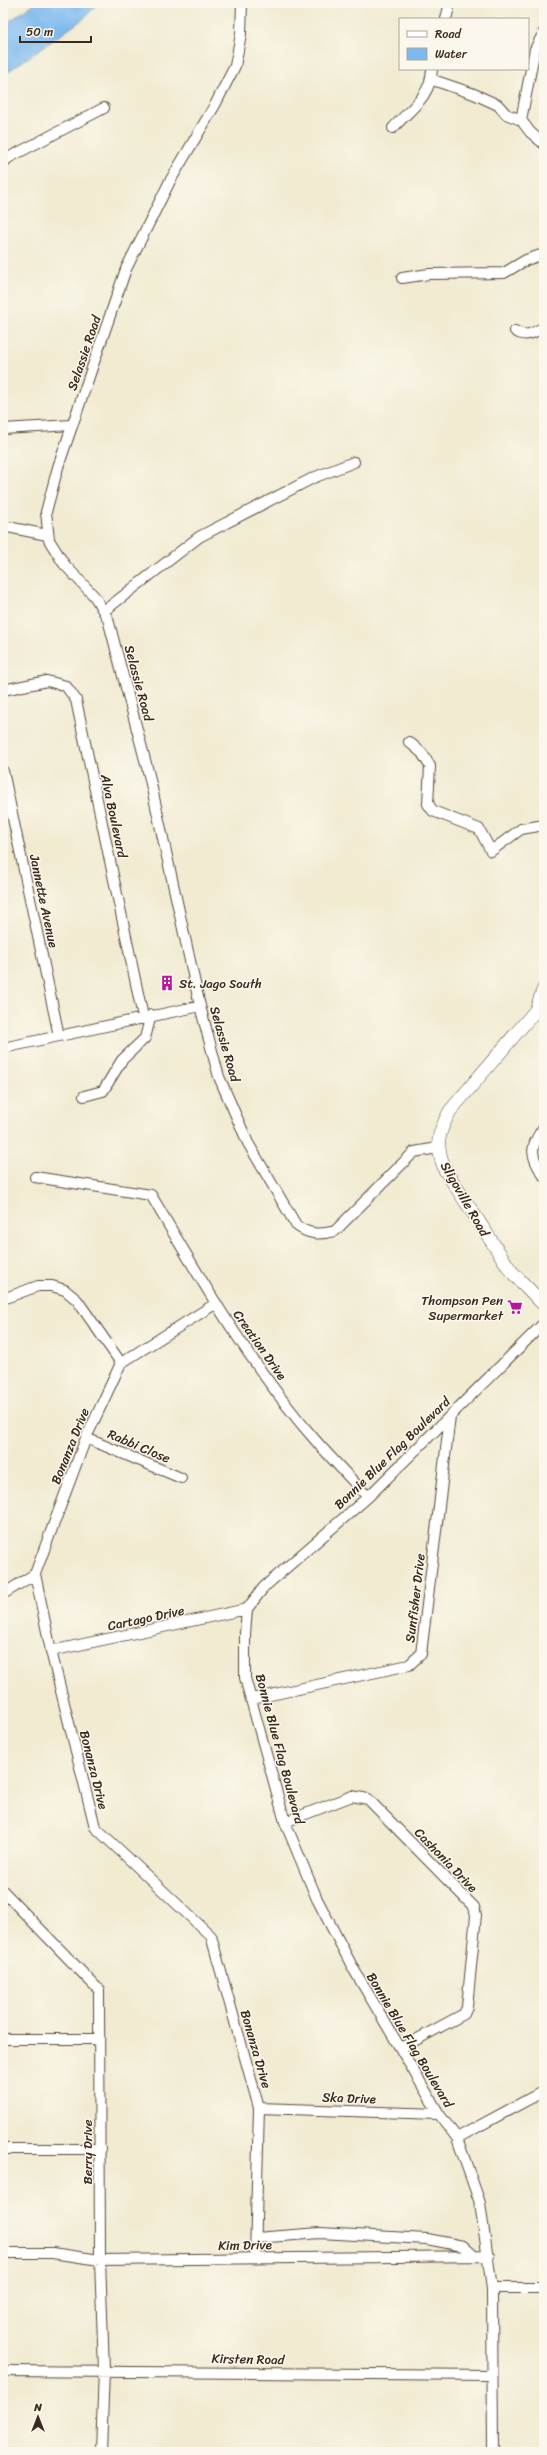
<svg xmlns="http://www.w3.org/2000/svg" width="547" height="2455" font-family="Sriracha,sans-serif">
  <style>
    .water { fill: #7bb9ef; stroke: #5b7286 }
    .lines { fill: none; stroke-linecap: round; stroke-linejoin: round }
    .minor-casing { stroke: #564739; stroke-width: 12 }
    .tertiary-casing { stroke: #564739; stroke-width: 14 }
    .minor { stroke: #fff; stroke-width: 10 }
    .tertiary { stroke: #fff; stroke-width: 13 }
    .labels { text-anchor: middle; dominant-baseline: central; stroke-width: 3; stroke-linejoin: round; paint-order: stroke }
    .street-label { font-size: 13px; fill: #3b2a1e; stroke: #fbf7ec }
    .poi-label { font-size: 13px; fill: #3b2a1e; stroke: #fbf7ec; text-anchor: start }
  </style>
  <rect width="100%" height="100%" fill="#fbf7ec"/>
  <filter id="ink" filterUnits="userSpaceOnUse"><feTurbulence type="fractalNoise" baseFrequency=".025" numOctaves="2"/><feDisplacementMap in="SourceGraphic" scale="8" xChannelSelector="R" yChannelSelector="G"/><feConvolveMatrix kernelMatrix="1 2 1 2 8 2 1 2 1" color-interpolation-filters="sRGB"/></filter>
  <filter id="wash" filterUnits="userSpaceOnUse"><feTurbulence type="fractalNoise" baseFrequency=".012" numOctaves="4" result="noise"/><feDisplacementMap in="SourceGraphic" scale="16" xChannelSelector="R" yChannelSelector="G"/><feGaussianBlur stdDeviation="0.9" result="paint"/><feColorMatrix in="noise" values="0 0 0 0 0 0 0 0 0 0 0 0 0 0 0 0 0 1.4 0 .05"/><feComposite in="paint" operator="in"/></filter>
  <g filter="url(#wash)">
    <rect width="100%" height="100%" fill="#f1ebd2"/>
    <path class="water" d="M35,3H99L83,19L3,75V26Z"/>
  </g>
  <g filter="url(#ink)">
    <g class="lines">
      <g class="minor-casing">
        <path id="minor" d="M242,3L241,34L235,66L215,105L170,181L126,269L58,467L46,512L49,540L64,564L95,597L108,619L149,775L200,1006L219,1077L248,1143L296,1225C308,1235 320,1235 335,1231L414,1152L438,1148
          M446,19L450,3
          M433,80L474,94L498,105L506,114L521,120L530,132L544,144
          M521,120L535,49L544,32
          M393,128C410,109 431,97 432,69
          M3,163L8,158L104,108
          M402,278L429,274L504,273L526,260L544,254
          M515,331C526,338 533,333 544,327
          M3,429L72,425
          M3,526L47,535
          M104,611L199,537L313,478L354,462
          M3,690L47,681L66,686L76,700L143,1017
          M409,742L422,753L430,766L428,804L433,811L479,829L491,851L521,829L544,825
          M3,771L59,1036
          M3,1048L200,1006
          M84,1096L103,1091L122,1060L145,1038L151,1015
          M544,1127C529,1147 530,1156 544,1176
          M35,1177L151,1195C201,1280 251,1367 316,1441C333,1460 350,1478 368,1497
          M3,1299L38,1286H52L65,1290L77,1300L121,1363
          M215,1304L121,1363L86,1438L35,1574L51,1651L95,1827L211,1936L259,2108L255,2257
          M86,1438L181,1478
          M3,1594L35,1574
          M51,1651L247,1609
          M252,1699L409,1665L421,1654L450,1416
          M285,1822L352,1796L368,1799L474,1907L476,1915L467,2007L464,2014L401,2048
          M3,1891L99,1990L100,2260L104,2370L101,2452
          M3,2039H99
          M259,2108L439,2114
          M457,2138L544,2091
          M3,2149H100
          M256,2238L320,2233L427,2239L463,2246L474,2256
          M3,2253H52L100,2260L489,2256
          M492,2288H544
          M3,2371L492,2375
          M493,2452L492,2288L480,2203L457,2138L439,2114L353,1968L317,1899L285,1822L245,1678V1634L247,1609L264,1587L368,1497L544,1323"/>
      </g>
      <g class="tertiary-casing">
        <path id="tertiary" d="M544,988L536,1010L450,1111C437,1135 435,1144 445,1170L511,1271L544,1305"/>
      </g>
      <use href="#minor" class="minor"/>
      <use href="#tertiary" class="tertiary"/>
    </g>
  </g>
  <defs>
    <g id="building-bare" transform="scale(1.2)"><path d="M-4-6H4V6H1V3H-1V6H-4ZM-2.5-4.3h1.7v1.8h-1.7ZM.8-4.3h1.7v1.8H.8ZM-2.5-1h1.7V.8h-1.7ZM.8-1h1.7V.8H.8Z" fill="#b5179e" stroke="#fbf7ec" stroke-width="2.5" paint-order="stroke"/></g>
    <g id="supermarket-bare" transform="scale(1.2)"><path d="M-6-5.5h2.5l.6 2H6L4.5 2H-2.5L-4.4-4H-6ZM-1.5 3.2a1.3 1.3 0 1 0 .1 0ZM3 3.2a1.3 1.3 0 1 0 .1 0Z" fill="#b5179e" stroke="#fbf7ec" stroke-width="2.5" paint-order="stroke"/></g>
  </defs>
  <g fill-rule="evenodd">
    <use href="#building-bare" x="167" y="983"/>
    <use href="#supermarket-bare" x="515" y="1307"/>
  </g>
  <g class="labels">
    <g class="street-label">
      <text transform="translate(84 353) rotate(-71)">Selassie Road</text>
      <text transform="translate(139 683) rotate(75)">Selassie Road</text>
      <text transform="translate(114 816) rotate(78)">Alva Boulevard</text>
      <text transform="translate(44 901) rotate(78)">Jannette Avenue</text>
      <text transform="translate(225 1044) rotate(74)">Selassie Road</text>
      <text transform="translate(465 1199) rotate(60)">Sligoville Road</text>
      <text transform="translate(260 1345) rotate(55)">Creation Drive</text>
      <text transform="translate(70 1446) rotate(-68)">Bonanza Drive</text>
      <text transform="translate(139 1446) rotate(23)">Rabbi Close</text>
      <text transform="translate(392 1453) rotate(-44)">Bonnie Blue Flag Boulevard</text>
      <text transform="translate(415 1598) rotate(-83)">Sunfisher Drive</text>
      <text transform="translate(146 1618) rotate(-12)">Cartago Drive</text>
      <text transform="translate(280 1749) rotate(75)">Bonnie Blue Flag Boulevard</text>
      <text transform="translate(94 1770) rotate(76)">Bonanza Drive</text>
      <text transform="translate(446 1860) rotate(46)">Cashonia Drive</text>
      <text transform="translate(410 2040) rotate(59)">Bonnie Blue Flag Boulevard</text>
      <text transform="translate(256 2049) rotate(74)">Bonanza Drive</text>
      <text transform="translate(349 2098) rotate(2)">Ska Drive</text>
      <text transform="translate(87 2152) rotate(-90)">Berry Drive</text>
      <text transform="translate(245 2245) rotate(-1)">Kim Drive</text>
      <text transform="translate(248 2359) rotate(1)">Kirsten Road</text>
    </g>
    <g class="poi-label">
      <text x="179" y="983">St. Jago South</text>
      <text x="503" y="1300" text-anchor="end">Thompson Pen<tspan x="503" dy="15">Supermarket</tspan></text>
    </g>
  </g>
  <rect width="547" height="2455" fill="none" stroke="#fbf7ec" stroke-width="16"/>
  <rect x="399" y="18" width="130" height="52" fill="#fbf7ec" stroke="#aea59a"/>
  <rect x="407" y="31" width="20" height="6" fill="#ffffff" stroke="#aea59a"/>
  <text x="435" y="38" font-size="12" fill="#3b2a1e">Road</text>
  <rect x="407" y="48" width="20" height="12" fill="#7bb9ef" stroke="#aea59a"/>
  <text x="435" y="58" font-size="12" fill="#3b2a1e">Water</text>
  <g transform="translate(38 2417)" stroke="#fbf7ec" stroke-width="3" paint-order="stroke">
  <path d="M0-3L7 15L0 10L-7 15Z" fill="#3b2a1e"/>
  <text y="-6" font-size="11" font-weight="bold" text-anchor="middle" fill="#3b2a1e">N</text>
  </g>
  <path d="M20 36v6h71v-6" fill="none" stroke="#3b2a1e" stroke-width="2"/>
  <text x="26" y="36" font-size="12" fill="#3b2a1e" stroke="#fbf7ec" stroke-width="3" paint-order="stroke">50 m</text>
</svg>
